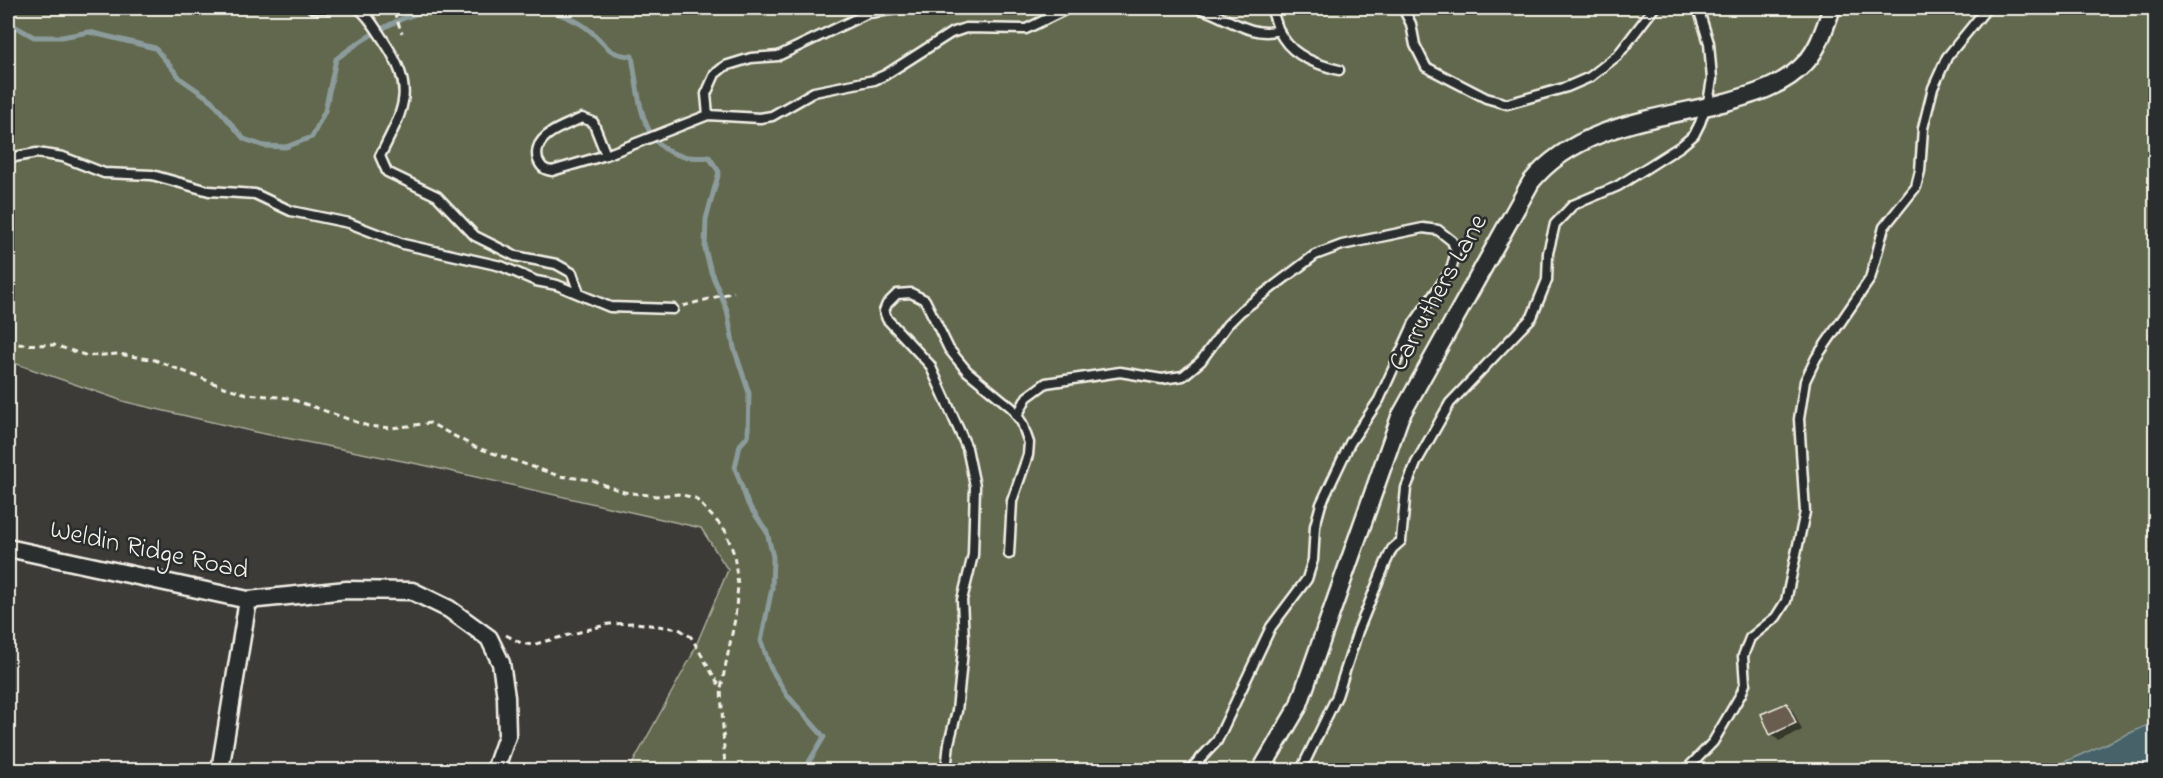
<svg xmlns="http://www.w3.org/2000/svg" width="2163" height="778" font-family="'Indie Flower',sans-serif">
  <style>
    .green { fill: #62684e; stroke: #abac9b; stroke-width: 1.5 }
    .water { fill: #466469; stroke: #8c9c9c; stroke-width: 1.5 }
    .shadow { fill: #0007 }
    .lines { fill: none; stroke-linecap: round; stroke-linejoin: round }
    .stream { stroke: #8c9c9c; stroke-width: 5 }
    .building { fill: #685d4f; stroke: #f4f1e8; stroke-width: 1.5 }
    .lane-casing { stroke: #f4f1e8; stroke-width: 13 }
    .street-casing { stroke: #f4f1e8; stroke-width: 21 }
    .path { stroke: #f4f1e8; stroke-width: 3; stroke-dasharray: 6 4.5; stroke-linecap: butt }
    .lane { stroke: #2a2d2e; stroke-width: 8 }
    .street { stroke: #2a2d2e; stroke-width: 16 }
    .labels { text-anchor: middle; dominant-baseline: central; stroke-width: 5; stroke-linejoin: round; paint-order: stroke }
    .street-label { font-size: 27px; fill: #f4f1e8; stroke: #2a2d2e }
  </style>
  <rect width="100%" height="100%" fill="#3d3b38"/>
  <filter id="ink" filterUnits="userSpaceOnUse"><feTurbulence type="fractalNoise" baseFrequency=".0167" numOctaves="2"/><feDisplacementMap in="SourceGraphic" scale="12" xChannelSelector="R" yChannelSelector="G"/><feConvolveMatrix kernelMatrix="1 2 1 2 8 2 1 2 1" color-interpolation-filters="sRGB"/></filter>
  <g filter="url(#ink)">
    <path class="green" d="M8,8H2155V770H629L691,657L728,570L701,528L423,465L255,432L126,402L8,361Z"/>
    <path class="water" d="M2155,722V770H2046Z"/>
    <path class="shadow" d="M1786,704L1793,711L1802,730L1779,741L1772,734Z"/>
    <g class="lines">
      <path class="stream" d="M544,8C559,14 576,19 588,29C606,43 606,55 632,56C641,107 640,164 709,157L719,172L706,219L705,249L711,272L727,310L734,348L749,393L748,436L740,445L735,468L748,504L767,532L773,557L772,588L761,641L770,667L787,695L824,737L804,770
        M14,26L34,37H62L89,32L155,48L181,79L211,100L244,139L264,146L286,147L312,137L325,111L336,59C366,36 401,14 439,8"/>
    </g>
    <path class="building" d="M1787,703L1796,723L1770,735L1761,714Z"/>
    <g class="lines">
      <g class="lane-casing">
        <path id="lane" d="M312,8H328
          M358,8C369,16 376,29 384,41C416,90 405,107 380,156L387,172L437,196L475,236L515,256L556,264L565,269L572,273L579,293
          M1198,8C1224,15 1251,39 1279,30
          M1270,8C1276,17 1276,29 1283,38C1295,57 1319,65 1339,70
          M1403,8L1411,24L1415,45L1426,67L1486,98L1507,104L1567,87L1590,77L1618,55L1654,8
          M708,115L706,94L715,74L725,66L751,58L778,56L868,13L906,8
          M606,155L593,122L582,118C565,126 531,135 538,160C541,167 544,170 552,171L606,155L708,115L760,118L772,116L814,92L874,80L885,75L951,33L966,28L1026,29L1069,8
          M8,158L37,153L63,157L104,173L152,175L209,191L255,194L291,211L349,223L403,244L501,266L536,281L557,285L610,307L673,309
          M1017,416L1027,397L1046,383L1120,372L1162,379L1183,376L1201,361L1227,325L1241,311L1315,255L1342,245L1423,228L1438,230L1452,241L1456,251L1451,270L1414,323L1379,400L1350,443L1321,504L1315,526L1313,560L1307,579L1271,627L1217,741L1190,770
          M946,770L949,743L957,711L964,640L962,600L973,555L975,486L967,448L930,365L887,319L884,311L887,304L897,294L911,293L925,300L949,349L957,359L967,371L1012,408L1022,423L1029,443L1028,455L1012,501L1009,554
          M1301,770L1337,696L1358,631L1386,562L1392,549L1401,541L1406,488L1416,463L1450,403L1532,317L1547,280L1548,253L1555,224L1573,205L1618,186L1681,146L1694,135L1700,123L1709,97L1712,79L1709,43L1698,8
          M1686,770L1713,742L1741,694L1745,684L1743,656L1750,638L1776,617L1786,601L1805,512L1799,419L1805,381L1816,358L1870,279L1884,227L1916,187L1920,171L1923,128L1933,88L1947,57L1987,8"/>
      </g>
      <g class="street-casing">
        <path id="street" d="M8,548L248,600L347,590L412,591L449,609L489,638L501,663L506,697L507,736L495,770
          M220,770L248,600
          M1261,770L1298,707L1400,417L1531,182C1576,126 1655,119 1722,103C1752,95 1785,86 1807,61C1820,46 1825,26 1832,8"/>
      </g>
      <path class="path" d="M394,12L402,33
        M683,306L734,292
        M8,344L54,345L88,356L119,354L155,360L221,386L247,394L288,398L368,426L392,428L430,423L475,447L559,476L591,480L624,492L656,496L678,494L695,498L725,530L734,554L738,585L735,619L721,688L725,770
        M506,635L521,643L532,645L609,624L636,623L679,629L691,637L720,687"/>
      <use href="#lane" class="lane"/>
      <use href="#street" class="street"/>
    </g>
  </g>
  <g class="labels">
    <g class="street-label">
      <text transform="translate(1439 293) rotate(-61)">Carruthers Lane</text>
      <text transform="translate(149 551) rotate(12)">Weldin Ridge Road</text>
    </g>
  </g>
  <rect width="2163" height="778" fill="none" stroke="#2a2d2e" stroke-width="30"/>
  <rect x="15" y="15" width="2133" height="748" fill="none" stroke="#f4f1e8" stroke-width="2" filter="url(#ink)"/>
</svg>
